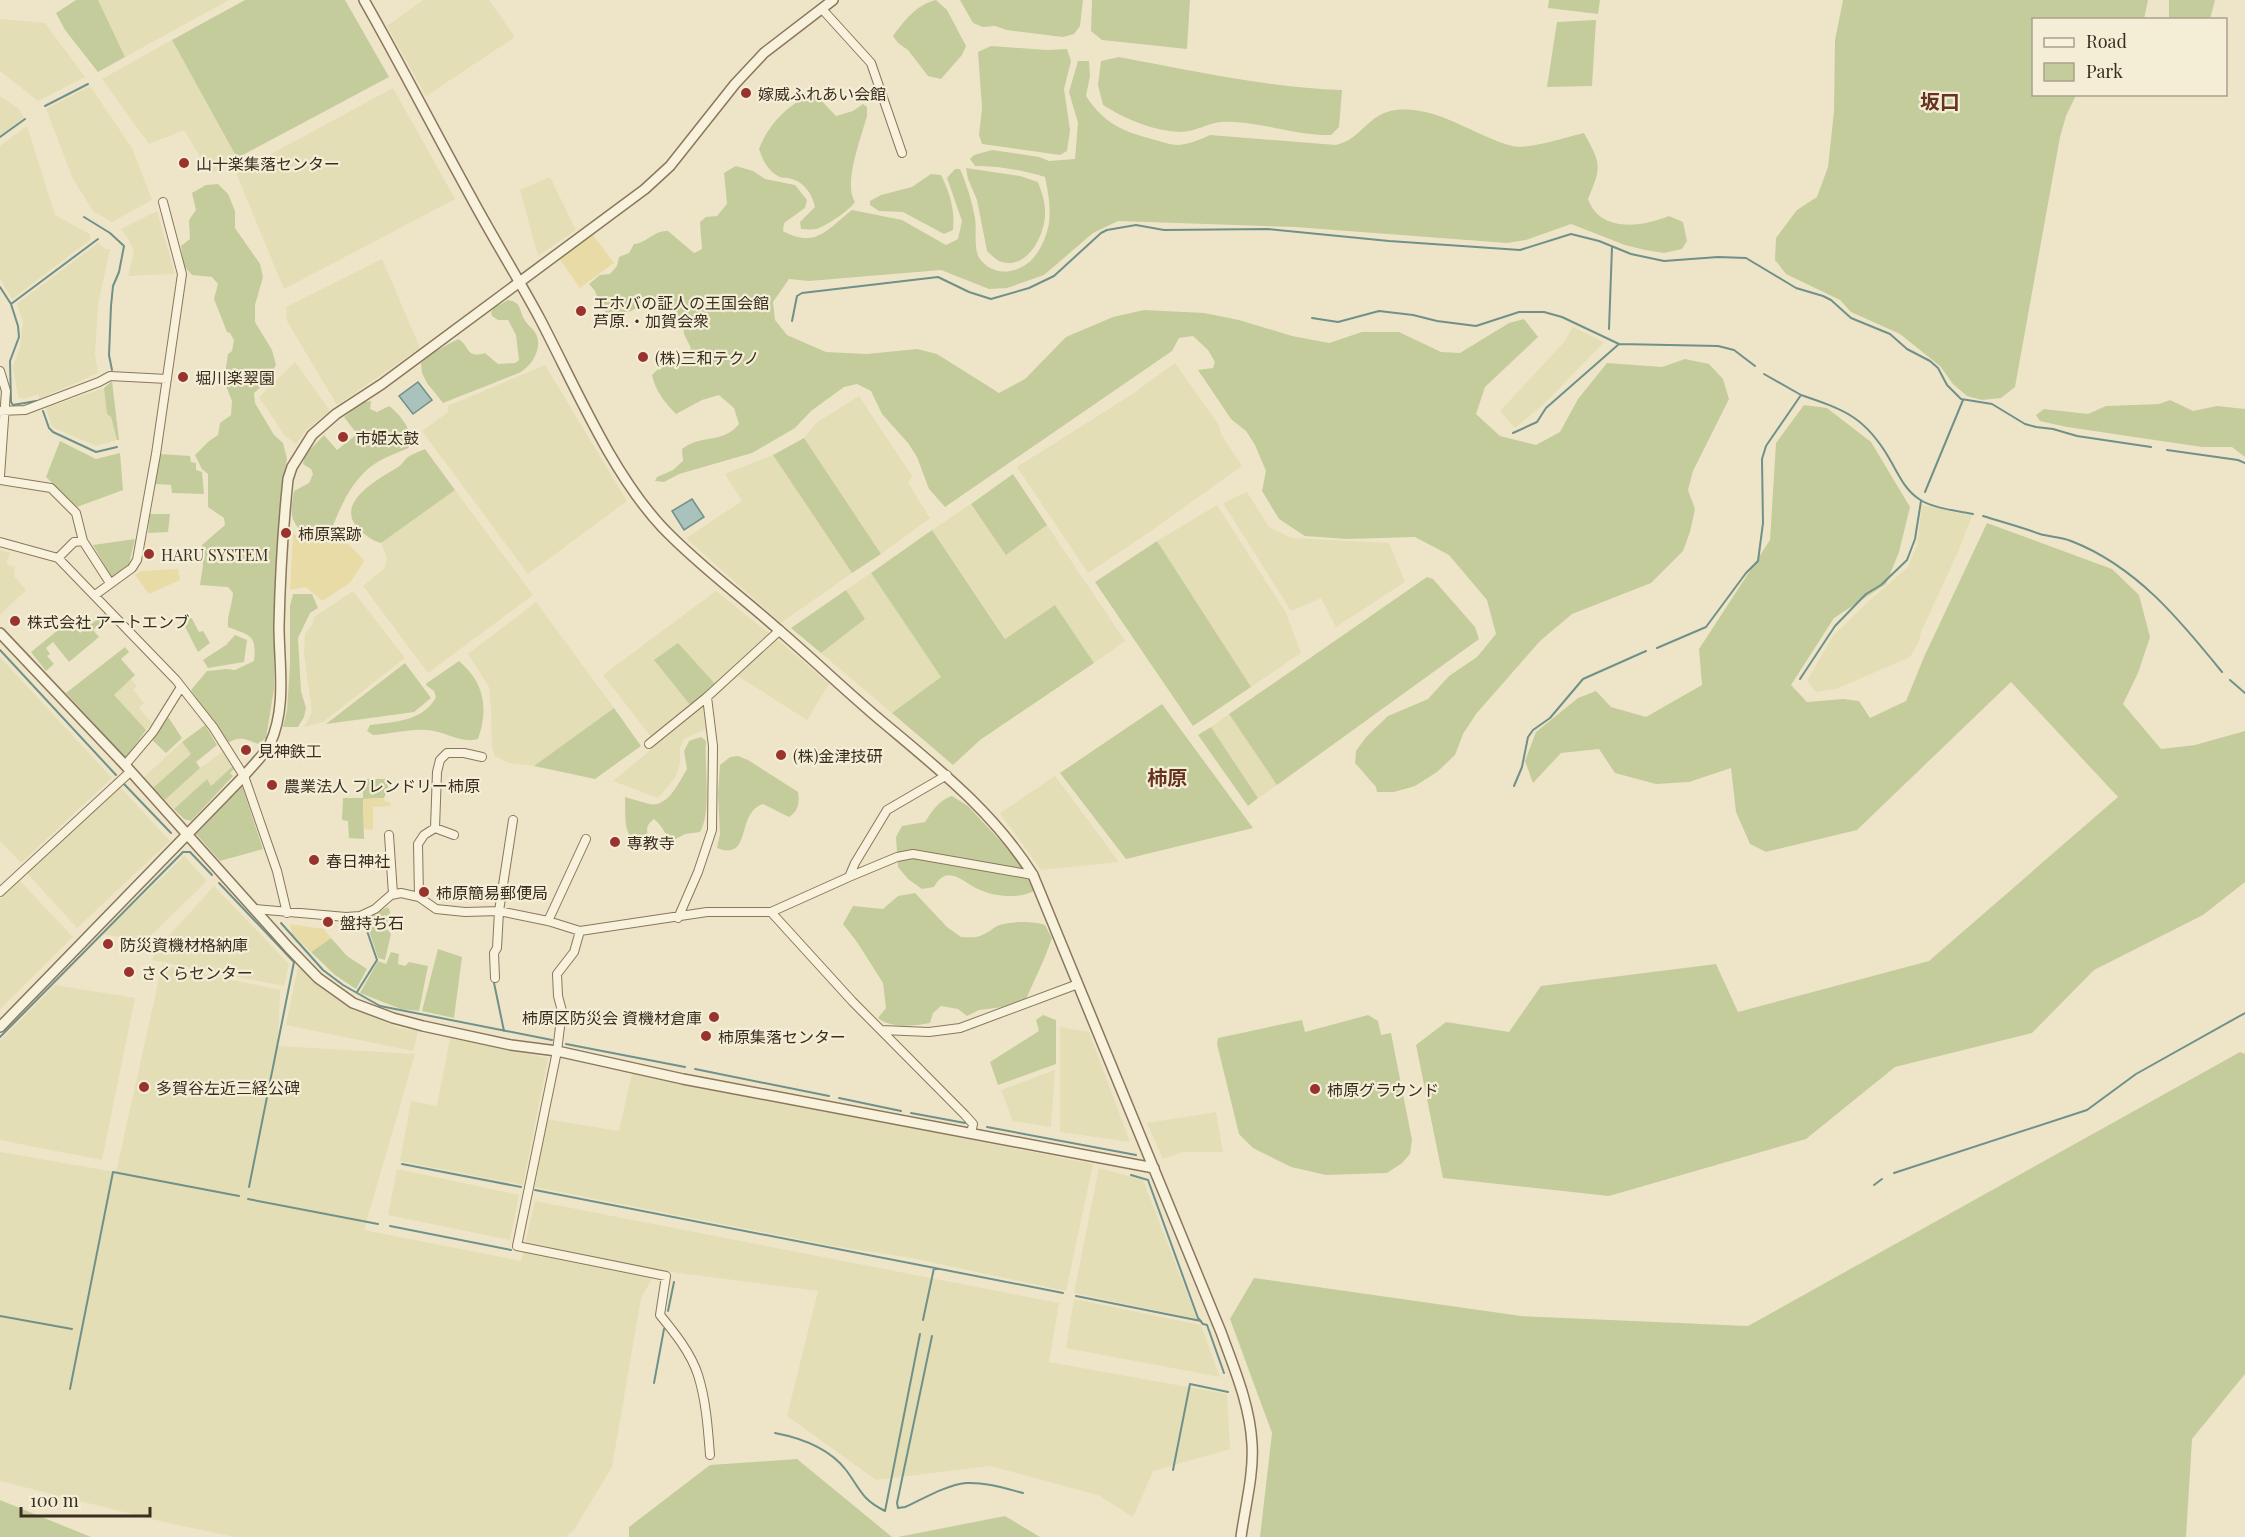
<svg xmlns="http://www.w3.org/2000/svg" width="2245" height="1537" font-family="'Playfair Display','Noto Sans JP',serif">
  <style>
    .farmland { fill: #e3deb5 }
    .green { fill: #c4cc9c }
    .sand { fill: #e9dba6 }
    .water { fill: #a9c2bc; stroke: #6f918a; stroke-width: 1.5 }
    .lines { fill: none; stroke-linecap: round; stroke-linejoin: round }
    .stream { stroke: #6f918a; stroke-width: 2 }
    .minor-casing { stroke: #8a775d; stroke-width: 10 }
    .tertiary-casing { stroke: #8a775d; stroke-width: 12 }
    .minor { stroke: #f8f1db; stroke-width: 8 }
    .tertiary { stroke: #f8f1db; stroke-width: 9 }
    .poi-dot { fill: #98332e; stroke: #f5eed7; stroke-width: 2 }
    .labels { text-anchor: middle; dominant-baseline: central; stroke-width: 4.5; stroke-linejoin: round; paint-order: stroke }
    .poi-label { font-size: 16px; fill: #3a2e20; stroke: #f5eed7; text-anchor: start }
    .quarter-label { font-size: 20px; font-weight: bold; fill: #663321; stroke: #f5eed7 }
  </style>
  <rect width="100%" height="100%" fill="#eee5c8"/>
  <path class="farmland" d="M98,0H229L125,57Z
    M423,0H489L515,37L426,96L387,26Z
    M0,19L45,23L85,77L38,101L0,71Z
    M172,40L237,159L210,174L184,130L149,144L102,79Z
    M90,86L132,148L152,200L112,222L93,211L73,179L46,109Z
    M393,88L455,199L284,289L236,173Z
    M0,96L19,109L24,118L0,135Z
    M27,126L55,215L90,234V240L12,299L0,279V146Z
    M550,177L576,230L538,256L520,190Z
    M157,211L175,274L128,276L134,252L130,242L121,229Z
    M98,243L106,249H110L98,305L95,354L98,373L39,399V394L24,399L18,397L13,366L20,347L23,322L17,304Z
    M382,259L420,348L337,405L287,321L286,307Z
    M1573,327L1604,342L1545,403L1515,428L1500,411L1565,341Z
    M295,362L330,411L306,430L296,444L285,436L259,397Z
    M1175,363L1218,424L1222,436L1242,466L1145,535L1088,573L1017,467L1134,393Z
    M545,365L627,501L528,574L422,431L448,412V406Z
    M104,388L107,414L111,417L117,440L96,446L52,427L46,408Z
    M859,396L912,476L908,483L930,518L881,554L804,438L816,423Z
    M773,455L852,573L781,623L686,538L742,501L725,474Z
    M455,490L533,595L428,673L363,586L385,568L387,558L381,543Z
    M1247,492L1269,527L1292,538L1389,543L1405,582L1336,627L1321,598L1291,611L1223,503Z
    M971,504L1007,554L1047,525L1125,641L1094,663L1055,605L1006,639L932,530Z
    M1217,505L1286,613L1301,653L1251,687L1157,541Z
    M1922,505L1972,516L1958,552L1921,632L1919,642L1910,657L1836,689L1816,692L1807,681L1833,636L1870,600L1908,567L1917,545Z
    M0,550L10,553L6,564L15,567L14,576L26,590L0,615Z
    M871,573L941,677L892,713L821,653L864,619L846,590Z
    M353,591L405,658L323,722L304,727L312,712L304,654L305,634L312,625L314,617Z
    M716,591L770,634L716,685L655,661L691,706L652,738L603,675Z
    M536,602L614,708L534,766L509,763L495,756L492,747L491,709L489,687L468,654Z
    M777,639L829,684L807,720L738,676Z
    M0,657L112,778L21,863L0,841Z
    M131,679L137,686L133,690L144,703L139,708L152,723L146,730L114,695Z
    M704,706L706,729L684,739L680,748V763L675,778L658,798L613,781Z
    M1229,714L1277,785L1258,798L1211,727Z
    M182,742L191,754L153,788L143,778Z
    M224,751L233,766L210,787L206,780L174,809L165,800L200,768Z
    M1055,776L1119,862L1041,870L1000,813Z
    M120,787L170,841L77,928L27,873Z
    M184,856L207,881L144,942L103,934Z
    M20,881L73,937L0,1009V899Z
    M214,886L289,964L284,986L152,960L156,950Z
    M162,965L280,990L278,1046L415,1054L364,1230L521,1261L535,1201L1059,1303L1049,1362L1227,1394L1230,1449L1153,1471L1133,1517L1098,1495L990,1466L876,1480L787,1416L818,1291L657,1270L641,1298L612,1467L574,1530L566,1537H235L168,1523L0,1481V1152L116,1172Z
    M298,967L302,968L325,991L350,1008L399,1028L418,1031L413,1051L286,1025Z
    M55,985L135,998L102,1160L0,1140V1041Z
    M1060,1027L1089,1032L1130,1142L1060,1132Z
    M450,1038L548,1058L523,1185L400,1161L411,1101L437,1106Z
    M1055,1070L1051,1127L1013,1121L1001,1090Z
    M632,1073L1093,1164L1066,1291L911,1258L834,1246L535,1187L547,1119L619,1131Z
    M1216,1112L1223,1152H1182L1163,1159L1147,1123Z
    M1099,1168L1143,1180L1197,1319L1074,1293Z
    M397,1169L519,1195L510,1240L388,1215Z
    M1074,1299L1201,1325L1220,1377L1066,1348Z"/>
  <path class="green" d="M76,0H98L125,57L98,72L65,30L56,13Z
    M245,0H345L389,77L237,158L172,40Z
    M936,0L947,10L966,46L962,55L941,79L928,76L908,50L898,43L893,36C905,20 916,5 936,0Z
    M960,0H1083L1080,26L1074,34L1063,37L1007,30L995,26L983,27L973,23Z
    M1092,0H1190L1187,49L1102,40L1091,31Z
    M1549,0H1600L1598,14L1548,8Z
    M1843,0H2148L2144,19L2034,20V94L2076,95L2066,116L2060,137L2015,387L2001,398L1982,400L1967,396L1953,384L1940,366L1900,334L1851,312L1840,300L1786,274L1775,260L1776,238L1797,210L1817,197L1828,167L1834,111L1835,40Z
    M2169,0H2215L2210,19L2169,20Z
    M1596,20L1592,86L1547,87L1557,22Z
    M991,46L1047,50L1067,49L1071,61L1064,89L1070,130L1067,151L1060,155L982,144L979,135L982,108L978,52Z
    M1119,57C1193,71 1266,87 1342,90L1339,127L1331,135C1295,136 1257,120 1221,122C1208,123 1195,132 1181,132C1153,131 1127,120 1103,105L1098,85L1101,61Z
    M1078,61H1089L1090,76L1086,96C1105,125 1123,131 1155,140C1163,142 1171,145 1178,145C1189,144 1200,140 1210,135L1336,145C1342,143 1348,141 1353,137C1365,128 1374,115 1390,111C1433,102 1472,135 1512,146C1528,150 1566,137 1584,133C1601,164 1602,166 1588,199C1600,233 1642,227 1669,216L1683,222L1687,241L1682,249L1664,253L1645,250L1625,245L1571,224L1526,240L1507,243L1295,227L1118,221L1093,233L1044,275L1007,288L989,289L941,270L809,281L789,279L773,302L775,320L787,335L826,352L867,354L917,349L937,354L999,393L1025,379L1066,337L1113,317L1144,310L1204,313L1239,320L1292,336L1329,343L1362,332H1399L1441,352L1460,353L1509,323L1524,319L1538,337L1485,387L1476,414L1500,436L1536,445L1560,432L1578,399L1607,363L1662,367L1685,359L1709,364L1723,379L1729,399L1693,471L1688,490L1695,509L1690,532L1683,551L1651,583L1572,614L1540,641L1476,714L1463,734L1455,755L1437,772L1415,786L1394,792H1377L1376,787L1355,763L1356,751L1366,737L1388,716L1428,699L1449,676L1477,657L1496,634L1487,600L1449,555L1415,537L1347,539L1305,536L1279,519L1262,491L1266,471L1255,445L1246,431L1231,419L1198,370L1213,368L1215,362L1208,350L1193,336L1179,338L1172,351L945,507L929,489L917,457L908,443L882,414L871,391L857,384L844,387L811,411L795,428L752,453L679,474L664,482L655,481L657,477L673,470L683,461L682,449C701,434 723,444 739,424L734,408L719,395L702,400L676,414C665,403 655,390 652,375L661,366L686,356L691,348L684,334L683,323L677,314L660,301H649L631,311L609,316L600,305L595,291L589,284L600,275L610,274L617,266L619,257L629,253L634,244C647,243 654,230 668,231L694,253L702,249L700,222L706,217L717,216L727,204L724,173L736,166L753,171L765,179L795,185L807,200L805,208L784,223L783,231C817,249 827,229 852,210L902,220L946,245L958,239L962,221L947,178L955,169H960C967,185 972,201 975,218C977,229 973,250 980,259C992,275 1012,275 1028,263C1039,255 1047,236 1049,223C1051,208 1048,191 1045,177C1022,170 999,166 975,166L970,159L974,155L992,150L1039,157L1049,161L1075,159L1078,123L1069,92Z
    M815,94L836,116L853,111L863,104L867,107V116C861,138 843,184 855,202C850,210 825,227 816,229C811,230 806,229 801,229L800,222L815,207C812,194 805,183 792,179C787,177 782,179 778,176C767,170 763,160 759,149C768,125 789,102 815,94Z
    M966,168L1020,176L1038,182C1041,191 1045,200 1045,210C1047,231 1029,270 1002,262C997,261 991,255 987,251L977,200L968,179Z
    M931,174L941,175C950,193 955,210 953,230L944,234L903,212L879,211L870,205V201L881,195L912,187Z
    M218,184L228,194L235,211V228L260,264L263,277L255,305V322L272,350L276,365L265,383L254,393L255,403L274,435L283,443L287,459L281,497L278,538L274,644V689L266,738L259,744C245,740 243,735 227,743L191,690L207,671L226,669L235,670L254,661C257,634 250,636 228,627C227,615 232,606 233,593L228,587L200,585L203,565L202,545L225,525L224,518L208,507V474L202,469L195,455L209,441L218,435L220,423L231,415L232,401L224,381L228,354L232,351L234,340L230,333L227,332L214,299L218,284L212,277L192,275L184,266L181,246L190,239L189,220L196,210L192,193L206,185Z
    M508,300C521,302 519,309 524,319C527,325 533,328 536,334C543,348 532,366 519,373L443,403L427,383L422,373L421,363L427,356L458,339C471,346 465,359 485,353L498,364L515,363L519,360L516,335L508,320H498L492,316L491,312L494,308Z
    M112,381L119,440H117L111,417L107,414L104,388Z
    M2170,400L2193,411L2217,406L2245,409V457L2232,447H2202L2067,427L2040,421L2036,415L2044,409L2088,414L2106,406L2159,404Z
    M371,401L370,409L377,412L389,406C400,414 412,430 412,444L408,448C397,453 383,458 373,465C350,482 340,508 330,533L305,536C289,518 290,514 294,491L309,483L313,474L311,469L303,464L305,455L324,435L337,450L357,434L344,417L363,402Z
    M1804,405L1827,408L1871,442L1910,507L1899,552L1886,584L1834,618L1791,685L1807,702L1843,699L1859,701L1870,718L1906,701L1924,657L1987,523L2112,569L2139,595L2150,637L2138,673L2123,704L2161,749L2195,745L2245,731V882L2203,915L2094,970L2032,1033L1895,1067L1806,1139L1609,1196L1443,1178L1416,1045L1446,1022L1509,1032L1541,986L1716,964L1738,1012L1929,961L2118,797L2011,682L1857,830L1766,852L1750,844L1736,812L1731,768L1689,782L1656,784L1615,773L1599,749L1561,753L1533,783L1525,761L1536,732L1578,698L1596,691L1611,707L1646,717L1702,685L1699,649L1770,540L1776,443Z
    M804,438L881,554L852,573L773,455Z
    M60,441L96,459L120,453L123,490L77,507L46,477Z
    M425,449L455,490L381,543C371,540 365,535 358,528C334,502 379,479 398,467C402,465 404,460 408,457C412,454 419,452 425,449Z
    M160,454L190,456L191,462L196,463V470L202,472L204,494L172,493L171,485L155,484Z
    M1013,474L1047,525L1006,555L971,504Z
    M150,514H170L168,532L148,533Z
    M932,530L1005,639L1055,605L1094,663L980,740L953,765L892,713L941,677L871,573Z
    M135,539L129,564L112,578L93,545Z
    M1157,541L1251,687L1193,726L1095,582Z
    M1427,577L1433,579L1475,627L1479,639L1277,785L1229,714Z
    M846,590L865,619L821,653L791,628Z
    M293,594H312L318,608L310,613L298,638L301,691L306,708L304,717L298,727H283L287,710L290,664V606Z
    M105,613L108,617L93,630L99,637L69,662L53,642L46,648L50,654L47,656L54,664L46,671L31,652L69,621L80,633Z
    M191,617L199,632L203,631L210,643L198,652L182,621Z
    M235,635L247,640L244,662L208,668L203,660L226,645Z
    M678,643L716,685L691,706L654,660Z
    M125,647L129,652L121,659L135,675L114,695L146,730L126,758L66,693Z
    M459,661C484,682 489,708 478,739C461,744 445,731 427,730C407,729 392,734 373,735L367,731L370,725C394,722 424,721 436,697L434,691L426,685L427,683Z
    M405,663L431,698L414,712L326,724Z
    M1162,704L1253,828L1126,859L1060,773Z
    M614,708L641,746L595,779L534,766Z
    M168,717L182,738L166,753L151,739Z
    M205,725L217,745L196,762L200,768L165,800L153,788L191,754L182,742Z
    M1211,727L1258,798L1248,806L1198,735Z
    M701,737L706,741C704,766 712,812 700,832L685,834L672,841C664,834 663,826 654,819C643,827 648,833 650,845L642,847C622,836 626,819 625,797C633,799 641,802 649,804C668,808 679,782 687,769L684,751L689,741Z
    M738,756L748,760L798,792C800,803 798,811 789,817L763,804C735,813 753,862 717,848L720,834L718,794L720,765L730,757Z
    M233,766L234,769L230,773L233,776L191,821L184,819L174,809L207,779L211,786Z
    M363,779H387L388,789L384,798L363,799L364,839L349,838L348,821L342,820L343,798H363Z
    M242,786L263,849L220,861L196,834Z
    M952,796L968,806L1020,862L1034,891C1019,899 994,897 978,889C963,882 947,863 934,887L922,889L908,879L898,867L896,837L902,826L925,822C932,811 939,800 952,796Z
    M915,893L947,927L961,937C967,937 975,938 980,936C986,934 992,929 997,926C1008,921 1034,921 1045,925L1052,938L1045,957L1026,999L1011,1006L979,1010L967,1016L958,1009L941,1006L933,1013L930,1023C913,1026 892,1029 878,1018L886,1008L883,983L857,942L843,924L853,906L883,909L898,896Z
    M388,907L390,912L386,928L391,934L385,960L378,958L365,918Z
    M331,938L347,956L367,969L356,989L335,975L311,952Z
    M438,949L462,957L454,1018L422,1011Z
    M391,952L399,954L398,964L405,966L409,962L428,966L419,1011L401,1009L360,993L378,961L386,964Z
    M1043,1015L1056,1020V1064L998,1085L990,1062L1039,1031L1036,1020Z
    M1368,1015L1378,1021L1381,1035L1391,1033L1412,1140L1410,1154L1402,1163L1387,1173L1326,1175L1291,1167L1253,1148L1239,1134L1217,1044L1218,1038L1302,1020L1305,1032Z
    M2240,1052L2245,1054V1374L2192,1439L2186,1537H1260L1272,1433L1230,1319L1254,1278L1521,1316L1748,1326Z
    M797,1459L892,1537H629V1527L710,1465Z
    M0,1500L91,1537H0Z
    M1005,1516L1040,1537H898Z"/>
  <path class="sand" d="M591,232L614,263L580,288L559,258Z
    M293,533L300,539C334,538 341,532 364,561L350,583L322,601L306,587L290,590Z
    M178,569L180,580L149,594L135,575L141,571Z
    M384,798L385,802H390L391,806L373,807V830L364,829L363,799Z
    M290,924L324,929L331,938L311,952L292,934Z"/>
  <path class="water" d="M418,382L432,400L413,414L399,396Z
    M692,499L704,517L684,530L672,511Z"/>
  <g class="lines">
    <path class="stream" d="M45,106L88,84
      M0,137L25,119
      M84,217L110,233L124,246L119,272L113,286L111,306L109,355L112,370
      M0,287L11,304L18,326L19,337L10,361L11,402L13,405L36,401
      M11,304L98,239
      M1312,318L1338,322L1379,311L1413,315L1437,321L1476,326L1519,312H1544L1562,317L1619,344
      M792,321L797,296L802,293L938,277L969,292L991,299L1029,288L1054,276L1101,233L1107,230L1136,225L1164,230L1268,229L1389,241L1520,250L1571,234L1599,241L1631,254L1664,261L1718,257L1746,258L1796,288L1823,296L1831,300L1851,318L1890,334L1907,349L1930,361L1938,368L1947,385L1961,399L1992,404L2025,424L2036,427L2053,429L2077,436L2151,447
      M1609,329L1612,247
      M1764,374L1801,395
      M43,411L49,428L53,432L96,452L117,447
      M1513,433L1537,422L1546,408L1619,344L1718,346L1734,350L1755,366
      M2167,450L2238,460L2245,463
      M1925,492L1963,400
      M1983,516C2002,522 2021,527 2040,534C2050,537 2061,537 2071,541C2136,566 2180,620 2222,672
      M1657,648L1706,627L1746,573L1758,561L1763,523L1762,459L1766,446L1801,395C1845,410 1865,417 1889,458C1898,473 1904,489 1919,499C1931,508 1958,511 1973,514
      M0,650L116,775
      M1800,679L1835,626L1866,594L1881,585L1907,560L1915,539L1921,501
      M2230,680L2245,693
      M124,784L171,833
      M1514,786L1522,767L1528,737L1533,730L1550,718L1583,679L1646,651
      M219,883L294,962L249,1187
      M281,923L323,970L343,985L380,1006L552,1040
      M493,978L504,1031
      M357,992L377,960L364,922
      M0,1037L183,852H190L212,875
      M566,1044L685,1067
      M695,1069L829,1096
      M839,1098L901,1111
      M911,1113L965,1123
      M987,1127L1136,1155
      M402,1164L521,1187
      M1894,1173L2087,1110L2136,1074L2245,1013
      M1131,1175L1148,1180L1198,1318L1203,1324L1207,1325L1224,1373
      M1874,1185L1882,1179
      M535,1190L1063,1293
      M248,1199L378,1224
      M390,1226L511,1250
      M1076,1296L1201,1321
      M668,1311L674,1282
      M0,1316L72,1329
      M923,1320L934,1268
      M932,1336L897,1503L898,1508L905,1507C923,1499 946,1485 966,1483C985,1482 1004,1488 1023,1493
      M654,1383L664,1329
      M70,1389L113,1172L239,1196
      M775,1433C801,1438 829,1448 846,1470C861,1490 861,1499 885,1511L920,1334
      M1173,1470L1190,1384L1228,1392"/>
    <g class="minor-casing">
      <path id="minor" d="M822,9L871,63L902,153
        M0,371L6,391L0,476
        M0,411L25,410L99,382L110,376L167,379
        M0,480L51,488L76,513L83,541L110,583
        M0,542L58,558L176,680L213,727L244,776L277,871L287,913
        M58,558L74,542L83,541
        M95,595L132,568L137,560L156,454L182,274L163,202
        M649,744L707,697L780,630
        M125,765L153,732L181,687
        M435,828L437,772L440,760L447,753H464L482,757
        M389,835L393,894
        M849,877L897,857L913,854L1033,875
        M0,892L130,772
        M419,897L418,844L424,835L435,828L454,835
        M255,909L346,917L360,916L375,909L391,895L401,893L419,897L436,909L465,912L499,911L548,921L580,931L707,912H771L849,877L855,863L887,810L947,775
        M771,912L852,1001L965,1115L973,1124L971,1133
        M678,918L698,872L712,830L713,746L707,697
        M548,921L586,839
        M580,931L574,952L557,974L558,996L562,1011L557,1051L517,1246L666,1276L660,1315C674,1332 691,1353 698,1375C706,1400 708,1429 710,1455
        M495,978L494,953L497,948L499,911L513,820
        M882,1030L929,1032L960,1028L1078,984"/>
    </g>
    <g class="tertiary-casing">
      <path id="tertiary" d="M364,0C401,65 435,132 471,197C493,238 518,278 540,319C575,386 611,472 662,527C698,565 741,596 780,631C815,661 849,694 885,724C940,770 995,814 1033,875L1221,1332C1234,1368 1250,1405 1252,1444C1254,1474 1245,1507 1241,1537
        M0,633L125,765L289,948L318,978L353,1003L393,1018L423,1026L511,1045L557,1051L683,1079L1154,1168
        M0,1027L244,776C252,766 264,755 270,744C287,707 279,665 279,626C280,577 283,528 288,479L292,467L312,435L336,414L382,384L645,189L670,166L735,84L764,53L833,0"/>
    </g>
    <use href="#minor" class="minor"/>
    <use href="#tertiary" class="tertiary"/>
  </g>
  <g class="poi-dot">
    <circle cx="746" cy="93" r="6"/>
    <circle cx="184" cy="163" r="6"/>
    <circle cx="581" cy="311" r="6"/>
    <circle cx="643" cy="357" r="6"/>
    <circle cx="183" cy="377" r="6"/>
    <circle cx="343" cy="437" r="6"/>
    <circle cx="286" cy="533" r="6"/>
    <circle cx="149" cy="554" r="6"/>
    <circle cx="15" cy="621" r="6"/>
    <circle cx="246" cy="750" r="6"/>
    <circle cx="781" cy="755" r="6"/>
    <circle cx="272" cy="785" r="6"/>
    <circle cx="615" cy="842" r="6"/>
    <circle cx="314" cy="860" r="6"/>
    <circle cx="424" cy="892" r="6"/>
    <circle cx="328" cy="922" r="6"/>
    <circle cx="108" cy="944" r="6"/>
    <circle cx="129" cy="972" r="6"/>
    <circle cx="714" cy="1017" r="6"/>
    <circle cx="706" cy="1036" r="6"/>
    <circle cx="144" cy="1087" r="6"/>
    <circle cx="1315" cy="1089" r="6"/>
  </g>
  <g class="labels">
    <g class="poi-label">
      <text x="758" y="93">嫁威ふれあい会館</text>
      <text x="196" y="163">山十楽集落センター</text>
      <text x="593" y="302">エホバの証人の王国会館<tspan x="593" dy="18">芦原.・加賀会衆</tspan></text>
      <text x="655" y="357">(株)三和テクノ</text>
      <text x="195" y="377">堀川楽翠園</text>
      <text x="355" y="437">市姫太鼓</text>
      <text x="298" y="533">柿原窯跡</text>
      <text x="161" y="554">HARU SYSTEM</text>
      <text x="27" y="621">株式会社 アートエンブ</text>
      <text x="258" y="750">見神鉄工</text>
      <text x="793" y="755">(株)金津技研</text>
      <text x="284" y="785">農業法人 フレンドリー柿原</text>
      <text x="627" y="842">専教寺</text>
      <text x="326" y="860">春日神社</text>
      <text x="436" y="892">柿原簡易郵便局</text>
      <text x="340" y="922">盤持ち石</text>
      <text x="120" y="944">防災資機材格納庫</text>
      <text x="141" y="972">さくらセンター</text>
      <text x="702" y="1017" text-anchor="end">柿原区防災会 資機材倉庫</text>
      <text x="718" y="1036">柿原集落センター</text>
      <text x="156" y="1087">多賀谷左近三経公碑</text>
      <text x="1327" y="1089">柿原グラウンド</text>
    </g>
    <g class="quarter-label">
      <text x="1940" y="100">坂口</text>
      <text x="1167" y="776">柿原</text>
    </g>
  </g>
  <rect x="2032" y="18" width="195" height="78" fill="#f5eed7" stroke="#aaa18e" stroke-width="1.5"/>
  <rect x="2044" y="38" width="30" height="9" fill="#f8f1db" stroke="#aaa18e" stroke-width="1.5"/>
  <text x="2086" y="48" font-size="18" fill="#3a2e20">Road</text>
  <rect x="2044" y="63" width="30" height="18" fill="#c4cc9c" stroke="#aaa18e" stroke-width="1.5"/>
  <text x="2086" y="78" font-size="18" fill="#3a2e20">Park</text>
  <path d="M21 1507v9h129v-9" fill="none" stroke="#3a2e20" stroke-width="3"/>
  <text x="30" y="1507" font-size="18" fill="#3a2e20" stroke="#f5eed7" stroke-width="4.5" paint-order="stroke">100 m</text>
</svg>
